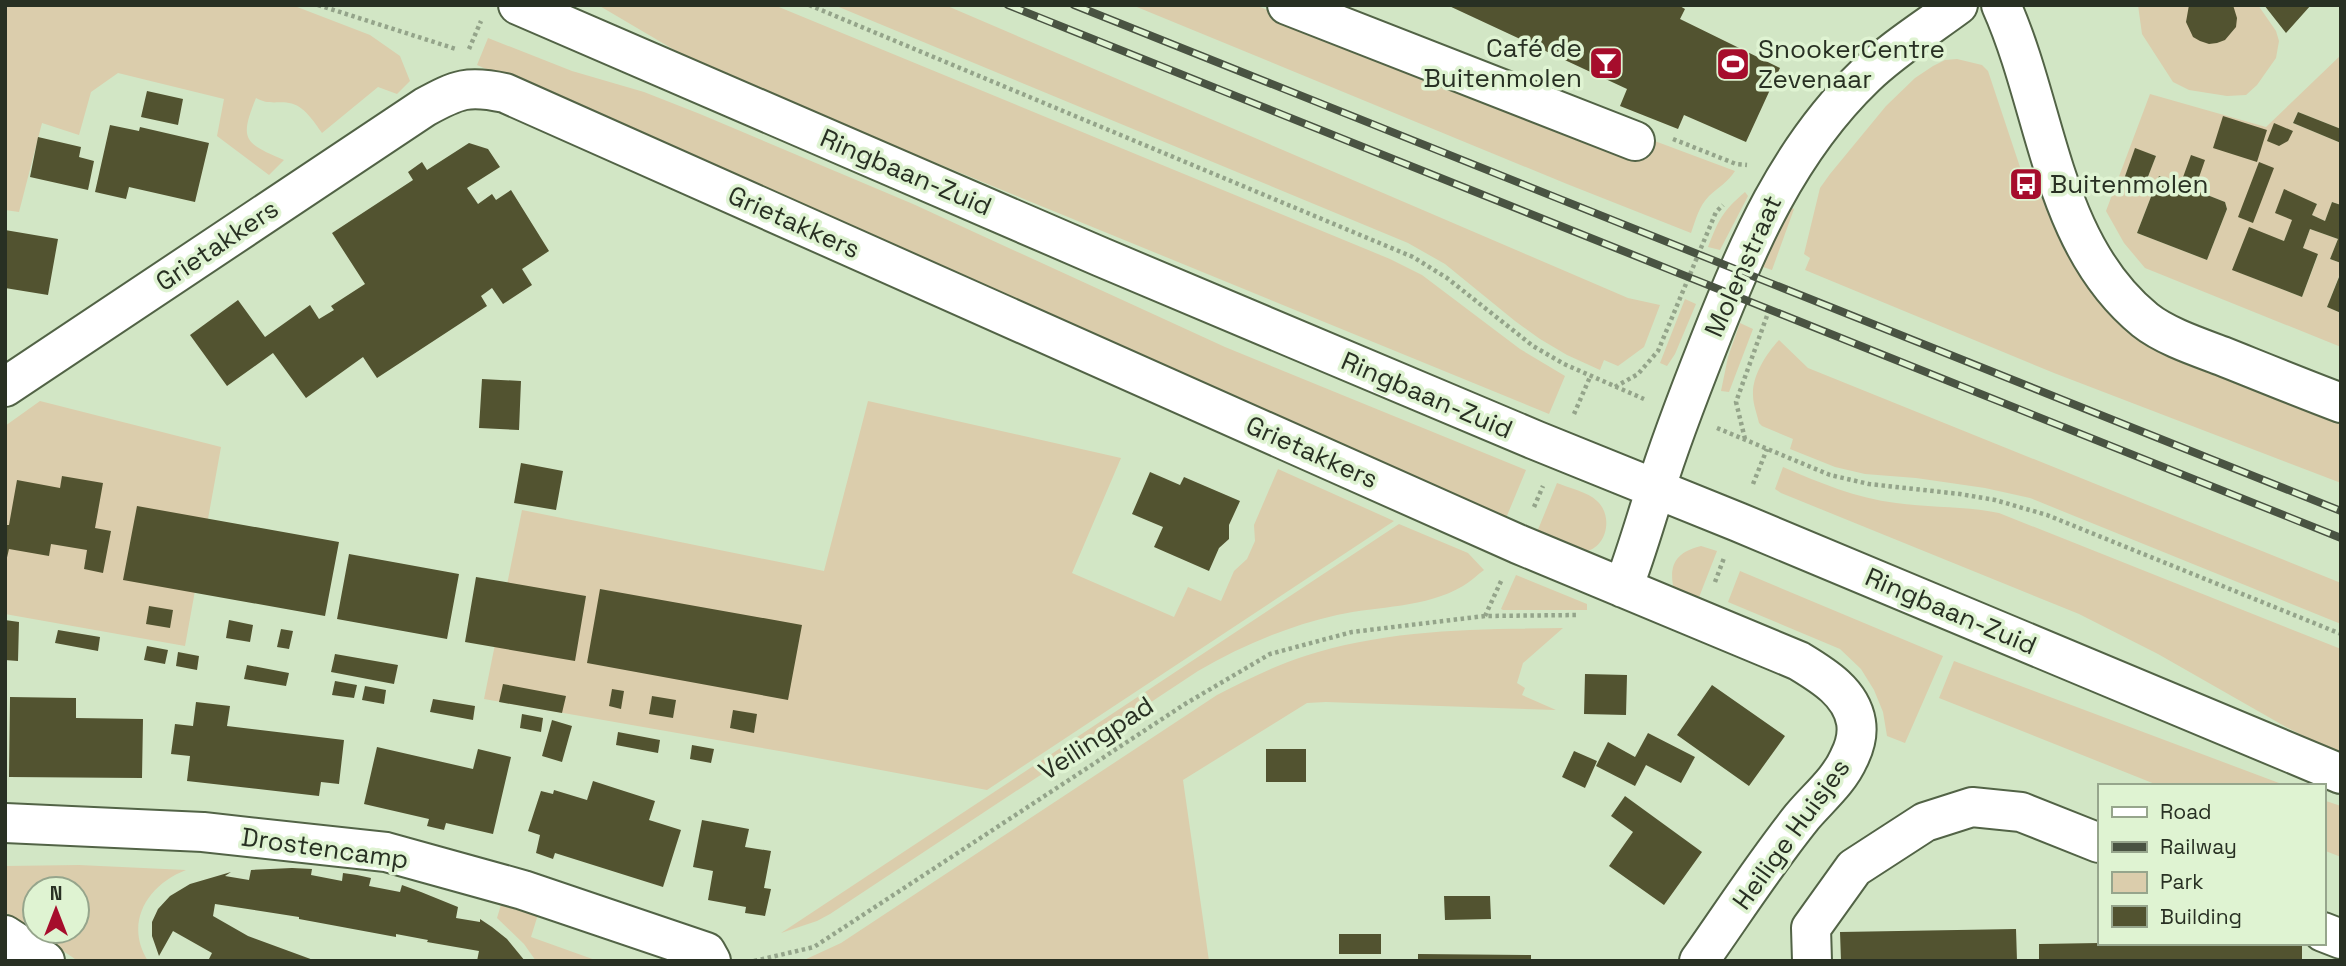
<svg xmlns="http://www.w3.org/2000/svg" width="2346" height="966" font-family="'Space Grotesk',sans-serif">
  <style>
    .green { fill: #dbcdac; fill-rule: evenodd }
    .building { fill: #525330 }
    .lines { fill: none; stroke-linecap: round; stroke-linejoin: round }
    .minor-casing { stroke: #526346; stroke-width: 42 }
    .path { stroke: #94a48a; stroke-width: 4.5; stroke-dasharray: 3.5 3.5; stroke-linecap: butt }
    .minor { stroke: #fff; stroke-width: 38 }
    .rail-casing { stroke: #495342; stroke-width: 8 }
    .rail { stroke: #dff3d2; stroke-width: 5; stroke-dasharray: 16; stroke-linecap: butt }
    .labels { text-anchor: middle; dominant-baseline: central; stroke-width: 7; stroke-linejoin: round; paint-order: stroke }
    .poi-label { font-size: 26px; fill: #283023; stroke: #dff3d2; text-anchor: start }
    .street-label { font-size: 26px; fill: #283023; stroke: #dff3d2 }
  </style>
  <rect width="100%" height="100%" fill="#d2e6c5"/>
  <path class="green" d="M5,5H292L370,35L400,56L410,81L397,94L378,87L322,133C314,122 304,105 289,103C276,101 268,105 256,98C239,140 244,143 284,160L269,175L217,136L224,99L118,73L91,92L79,135L42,123L19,212L5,210Z
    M598,5H774L1390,259L1422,275L1520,349L1565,376L1549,414L807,110L688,58Z
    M834,5H945L1628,298L1660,305L1644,347L1618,366L1604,360L1600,370L1567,355L1540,339L1515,321L1445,264L1408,243Z
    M1132,5H1255L1350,43L1644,137L1735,171C1728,182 1719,187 1709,196C1699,206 1696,219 1691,233L1567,184Z
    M2138,5H2258L2276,31L2279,41L2276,58L2257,85L2246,95L2227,96L2189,90L2173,82L2142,34Z
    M488,38L572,71L644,92L700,114L913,204L1225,347L1526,470L1504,523L477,65Z
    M2341,55V129L2298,112L2293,123L2341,143V205L2332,202L2325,221L2312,215L2317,204L2301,198L2284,241L2249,228L2233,270L2302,297L2318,255L2303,248L2310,229L2338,239L2330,259L2341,263V271L2327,307L2341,313V347L2145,268L2124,243L2106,211L2150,94L2266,127ZM2135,149L2156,156L2144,187L2124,179ZM2159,176L2225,202L2227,209L2207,260L2137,233Z
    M1957,59L1982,65L1988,71L2031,200L2042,198L2064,249L2079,275L2104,306L2175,358L2341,423V483L2054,373L1805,270L1810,258L1804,254L1820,188L1830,174L1886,106L1915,78L1933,66L1945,60Z
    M1745,192L1748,196L1720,250L1708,247C1719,219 1722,212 1745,192Z
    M1788,206L1794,209L1772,270L1763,267Z
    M1685,299L1696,304L1675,354L1667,366L1660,363Z
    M1740,323L1753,329L1729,392L1721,391L1728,357Z
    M1779,340L1808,368L2341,583V624L2030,498L1985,488L1916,478L1865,474L1835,467L1790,449L1793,439L1762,426L1759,423C1757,414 1753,404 1753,395C1752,376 1766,354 1779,340Z
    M40,401L221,447L185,646L5,614V426Z
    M868,401L1121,458L1072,573L1174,617L1188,587L1221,601L1234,571L1247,559L1255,541L1254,525L1278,469L1394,521L987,790L785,752L484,699L522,510L824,571Z
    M1783,467C1820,483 1856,498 1896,503C1931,508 1965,506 1999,513L2341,649V755L2286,727L2158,654L2079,614L1781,493L1775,489Z
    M1557,483C1569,488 1588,492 1597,501C1614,516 1607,550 1582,552C1571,553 1546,541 1535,537Z
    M1399,524L1468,553L1484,570C1477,575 1470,582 1463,586C1426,608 1378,606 1337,615C1288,626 1241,646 1198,671L830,914L817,921L781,933Z
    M1701,546L1717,551L1696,605L1674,590C1668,565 1676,552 1701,546Z
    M1740,571L1943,656L1905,743L1887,736L1883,712L1874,690L1861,669L1840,649L1728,602Z
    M1516,575L1587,604V610H1503L1501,609Z
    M1563,628L1523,663L1517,683L1525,688L1522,695L1556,710L1326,702L1307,703L1183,780L1209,961H802L841,943L1217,695C1246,680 1274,666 1305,656C1387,629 1477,629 1563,628Z
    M1954,661L2287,786H2160L1939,698Z
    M2323,800L2341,806V857L2323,850Z
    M79,865L186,870C147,885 124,923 148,961H78L5,912V866ZM35,889H77V931H35Z
    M503,898L540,908L531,937L598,961H536L524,944L497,918Z"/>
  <path class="building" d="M1447,5H1678L1685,9L1680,19L1780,68L1746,142L1684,115L1678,129L1620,106L1627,89Z
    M2189,5H2233L2237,18L2236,27L2225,40L2217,43L2209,44L2200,41L2193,37L2186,22Z
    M2264,5H2311L2286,33Z
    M147,91L183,99L178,125L141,117Z
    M2298,112L2341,129V143L2293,123Z
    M2223,116L2267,130L2257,162L2213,148Z
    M2274,123L2293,131L2288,141L2279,146L2267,141Z
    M110,125L139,131L140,127L209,143L195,202L129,187L126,199L95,192Z
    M38,137L81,147L79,157L94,161L88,190L30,177Z
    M469,143L488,149L500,167L467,188L478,204L492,194L496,200L511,190L549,251L522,269L532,285L503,304L492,288L481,296L487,306L377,378L363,357L306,398L273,353L227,386L190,335L238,300L265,337L310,305L319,319L334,310L331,306L365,284L332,233L413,180L408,172L422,162L427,170Z
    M2135,148L2156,156L2144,187L2124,179Z
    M2191,155L2205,160L2196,186L2182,180Z
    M2259,162L2274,168L2253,223L2238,217Z
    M2159,176L2225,202L2227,209L2207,260L2137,233Z
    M2284,189L2317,204L2312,215L2325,221L2332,202L2341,205V263L2330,259L2338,239L2310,229L2303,248L2318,254L2302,297L2232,270L2249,227L2284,241L2292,220L2275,213Z
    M5,230L58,239L48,295L5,288Z
    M2341,272V313L2327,307Z
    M482,379L521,381L519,430L479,428Z
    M521,463L563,471L556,510L514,503Z
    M1150,472L1180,485L1184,477L1240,501L1229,525V539L1219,548L1209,571L1154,547L1163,527L1132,514Z
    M62,476L103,483L95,528L111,531L103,573L84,569L87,550L51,544L49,556L9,549L5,566V525H9L17,480L60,488Z
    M137,506L339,542L325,616L123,580Z
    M349,554L459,574L447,639L337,619Z
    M476,577L586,596L575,661L465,642Z
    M600,589L802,625L788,700L587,663Z
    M149,606L173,610L170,628L146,624Z
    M5,620L19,622L18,661L5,660Z
    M229,620L253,625L250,642L226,638Z
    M281,629L293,631L289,649L277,647Z
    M58,630L100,637L98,651L55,643Z
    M147,646L168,650L165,664L144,660Z
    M178,652L199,656L197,670L176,666Z
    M335,654L398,665L394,684L331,672Z
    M247,665L289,673L286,686L244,679Z
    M1585,674L1627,675L1626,715L1584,714Z
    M335,681L357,685L354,698L332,695Z
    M503,684L566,696L562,713L499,702Z
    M1712,685L1785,736L1749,786L1677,735Z
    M365,686L386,690L384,704L362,700Z
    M612,689L624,691L621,709L609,706Z
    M652,696L676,700L673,718L649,714Z
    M10,697L76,698V718L143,719L142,778L9,777Z
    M433,699L475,706L473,720L430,712Z
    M196,702L230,706L227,726L344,740L339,784L321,782L319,796L187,781L190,756L171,754L175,724L193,726Z
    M733,710L757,714L754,733L730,728Z
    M522,714L543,718L541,732L520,728Z
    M552,720L572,726L562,762L542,756Z
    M618,732L660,740L658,753L616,745Z
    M1648,733L1695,757L1681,783L1646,765L1635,786L1596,766L1608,742L1635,757Z
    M692,745L714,749L711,763L690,759Z
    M377,747L473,769L478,749L511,757L493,834L446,823L444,830L427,826L429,819L364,804Z
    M1266,749H1306V782H1266Z
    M1574,751L1597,761L1585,788L1562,777Z
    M593,781L655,801L649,820L681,830L663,887L555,853L553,859L536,853L540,835L528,831L541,791L553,794L554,790L587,800Z
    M1625,796L1702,852L1664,905L1609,866L1633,832L1611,816Z
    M702,820L749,829L745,847L771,851L764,888L771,889L765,916L745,913L746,907L708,900L713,871L693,867Z
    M292,868L312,869L311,875L342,881L343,873L357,875L371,878L369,886L400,892L402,885L421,892L458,907L456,918L480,922V919L492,927L507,939L525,961H477L479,951L427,942L428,940L396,934V937L299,919V917L215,904L213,916L248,936L316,961H208L212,953L173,931L159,956L152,936V922L158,909L170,896L190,884L231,872L225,876L249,880L251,870Z
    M1444,896H1490L1491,919L1445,920Z
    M2016,929L2017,961H1841L1840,932Z
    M1339,934H1381V954H1339Z
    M2099,943H2302V961H2039V944Z
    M1418,954L1531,955V961H1418Z"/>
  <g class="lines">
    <g class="minor-casing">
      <path id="minor" d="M518,5L1101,257L1535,440L1738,522L2341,774
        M1287,5L1635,141
        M2001,5C2048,110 2051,243 2145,320C2165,336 2198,347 2222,356C2262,372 2301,388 2341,403
        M5,387L425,107C458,89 468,85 505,93L1518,544L1799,661C1822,675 1851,692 1856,722C1858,734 1854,748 1849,758C1839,781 1818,798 1802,817C1765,863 1733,913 1699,961
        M1623,588C1636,554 1645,522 1656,488C1671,439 1690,391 1709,343C1747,246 1788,150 1865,76C1893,49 1927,28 1958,5
        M5,823L203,832L386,852L523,890L706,952L711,961
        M2323,932L2341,939
        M5,935L45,961
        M1812,961L1811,928L1854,868L1925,822L1972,807L2021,812L2099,843"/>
    </g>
    <path class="path" d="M318,5L456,49
      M809,5L1413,257L1447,278L1533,346L1564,364L1644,399
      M469,49L481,21
      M1673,139L1736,164L1747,165
      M1615,387L1638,374L1658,351L1716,212L1723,205
      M1574,414L1590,377
      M1717,428L1830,475L1869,484L1960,494L1995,500L2047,515L2341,634
      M1745,439L1736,402L1768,313
      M1753,484L1767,449
      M1534,507L1543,486
      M1715,582L1724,558
      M1485,616L1502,579
      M754,961L814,947L1185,704L1270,654L1352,632L1485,616L1578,615"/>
    <use href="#minor" class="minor"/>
    <g class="rail-casing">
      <path id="rail" d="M1008,5L2341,538
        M1074,5L2341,511"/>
    </g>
    <use href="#rail" class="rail"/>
  </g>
  <defs>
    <g id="bar-square" transform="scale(1.75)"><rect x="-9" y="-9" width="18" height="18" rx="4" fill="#a60d2c" stroke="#dff3d2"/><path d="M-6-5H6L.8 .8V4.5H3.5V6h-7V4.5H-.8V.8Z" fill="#fff"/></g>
    <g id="stadium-square" transform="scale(1.75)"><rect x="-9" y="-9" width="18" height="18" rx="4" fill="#a60d2c" stroke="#dff3d2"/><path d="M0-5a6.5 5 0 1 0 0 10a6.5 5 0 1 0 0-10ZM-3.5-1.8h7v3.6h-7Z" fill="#fff"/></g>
    <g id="bus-square" transform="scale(1.75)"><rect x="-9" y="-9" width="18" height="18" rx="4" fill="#a60d2c" stroke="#dff3d2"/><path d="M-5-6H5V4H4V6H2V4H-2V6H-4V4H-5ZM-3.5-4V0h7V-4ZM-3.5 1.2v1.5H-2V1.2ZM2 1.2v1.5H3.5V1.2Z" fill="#fff"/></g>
  </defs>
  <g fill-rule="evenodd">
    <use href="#bar-square" x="1606" y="63"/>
    <use href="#stadium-square" x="1733" y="64"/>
    <use href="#bus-square" x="2026" y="184"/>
  </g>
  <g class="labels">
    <g class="poi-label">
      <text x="1582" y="48" text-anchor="end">Café de<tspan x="1582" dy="30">Buitenmolen</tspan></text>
      <text x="1758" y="49">SnookerCentre<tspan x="1758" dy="30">Zevenaar</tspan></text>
      <text x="2050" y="184">Buitenmolen</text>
    </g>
    <g class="street-label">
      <text transform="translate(906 172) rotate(23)">Ringbaan-Zuid</text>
      <text transform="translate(794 222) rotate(24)">Grietakkers</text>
      <text transform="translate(217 245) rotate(-34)">Grietakkers</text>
      <text transform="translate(1743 266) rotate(-66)">Molenstraat</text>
      <text transform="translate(1427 395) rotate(23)">Ringbaan-Zuid</text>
      <text transform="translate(1312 452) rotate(24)">Grietakkers</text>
      <text transform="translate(1951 611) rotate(23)">Ringbaan-Zuid</text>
      <text transform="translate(1096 738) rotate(-33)">Veilingpad</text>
      <text transform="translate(1791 834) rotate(-54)">Heilige Huisjes</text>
      <text transform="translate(325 848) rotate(8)">Drostencamp</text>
    </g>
  </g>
  <rect width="2346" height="966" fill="none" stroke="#283023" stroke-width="14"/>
  <rect x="2098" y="784" width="228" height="161" fill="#dff3d2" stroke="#96a58c" stroke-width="2"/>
  <rect x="2112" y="807" width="35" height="10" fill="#ffffff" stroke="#96a58c" stroke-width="2"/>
  <text x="2160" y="819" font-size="21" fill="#283023">Road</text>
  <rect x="2112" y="842" width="35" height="10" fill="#495342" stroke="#96a58c" stroke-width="2"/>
  <text x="2160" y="854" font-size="21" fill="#283023">Railway</text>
  <rect x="2112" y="872" width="35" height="21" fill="#dbcdac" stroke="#96a58c" stroke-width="2"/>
  <text x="2160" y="889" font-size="21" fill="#283023">Park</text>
  <rect x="2112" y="906" width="35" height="21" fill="#525330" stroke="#96a58c" stroke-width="2"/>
  <text x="2160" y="924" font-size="21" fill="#283023">Building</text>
  <g transform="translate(56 910)"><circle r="33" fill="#dff3d2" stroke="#96a58c" stroke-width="2"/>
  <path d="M0-5L12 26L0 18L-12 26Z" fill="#a60d2c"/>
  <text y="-10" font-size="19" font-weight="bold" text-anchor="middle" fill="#283023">N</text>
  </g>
</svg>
